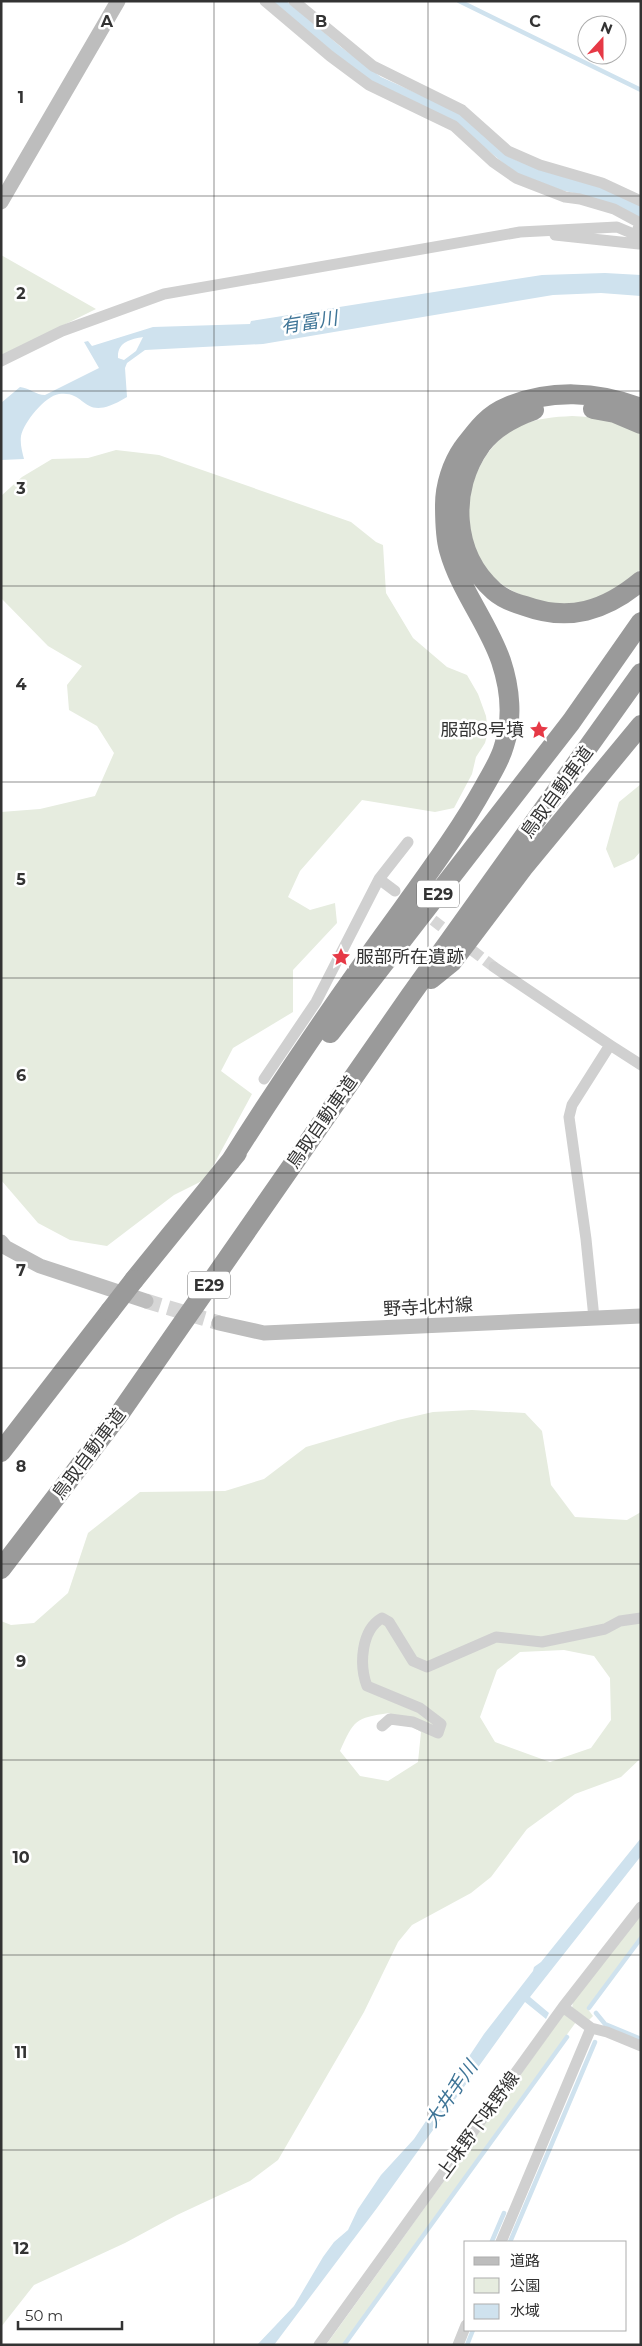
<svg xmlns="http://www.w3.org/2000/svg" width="642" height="2346" font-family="Montserrat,'Noto Sans JP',sans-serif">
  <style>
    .green { fill: #e6ecdf; fill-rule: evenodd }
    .water { fill: #cfe2ee; fill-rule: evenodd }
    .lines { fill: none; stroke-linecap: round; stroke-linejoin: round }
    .stream { stroke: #cfe2ee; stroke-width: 4.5 }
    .street-tunnel { stroke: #d6d6d6; stroke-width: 11; stroke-dasharray: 11 5.5; stroke-linecap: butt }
    .secondary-tunnel { stroke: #d6d6d6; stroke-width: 15; stroke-dasharray: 15 8; stroke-linecap: butt }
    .street { stroke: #d0d0d0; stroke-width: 11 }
    .secondary { stroke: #bdbdbd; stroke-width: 15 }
    .highway { stroke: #9a9a9a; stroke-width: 20 }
    .highway-bridge { stroke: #9a9a9a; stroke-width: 20 }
    .grid { fill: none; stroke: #333; stroke-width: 1; stroke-opacity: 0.55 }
    .labels { text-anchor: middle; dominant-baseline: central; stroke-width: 5; stroke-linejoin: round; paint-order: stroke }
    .shield { fill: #fff; stroke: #707070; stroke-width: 1 }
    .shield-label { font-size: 16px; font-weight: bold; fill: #333 }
    .poi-label { font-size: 18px; fill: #333; stroke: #fff; text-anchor: end }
    .street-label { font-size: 18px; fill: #333; stroke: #fff }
    .water-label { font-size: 19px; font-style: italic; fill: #3f7597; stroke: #fff }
    .grid-label { font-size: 16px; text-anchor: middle; font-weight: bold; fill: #333; stroke: #fff; stroke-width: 5; stroke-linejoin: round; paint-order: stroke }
  </style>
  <rect width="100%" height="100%" fill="#fff"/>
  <path class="green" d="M1,255L96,309L1,356Z
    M572,416L605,418L641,431V569C617,589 581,613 548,605C541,603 534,599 527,597C514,592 504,587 494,578C448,538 467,450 520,426C537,418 554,417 572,416Z
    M116,450L159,455L351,522L376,542L383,545L386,593L413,638L447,667L467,675L478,694L486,716L488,732L485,743L476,757L472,774L454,808L435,812L362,800L300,871L288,897L310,910L335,903L337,923L293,970V1012L233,1048L221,1071L252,1094L206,1179L174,1195L107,1246L70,1240L38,1223L1,1180V812L40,809L95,796L114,753L97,726L69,710L67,685L82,666L48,646L1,598V496L22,477L52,459L88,458Z
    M641,784V851L634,859L614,868L606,849L619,802Z
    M472,1410L525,1413L542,1431L551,1485L575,1517L627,1520L641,1512V1758L621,1777L575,1794L527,1829L491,1877L471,1893L412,1925L398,1942L364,2012L278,2160L250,2181L177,2215L125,2243L34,2285L1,2327V1621L11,1625L34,1623L68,1593L88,1533L140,1492L225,1491L264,1479L306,1447L398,1420L433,1412ZM564,1650L594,1656L610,1678L611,1720L591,1748L550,1762L495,1742L480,1717L497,1670L520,1652ZM389,1713L421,1732L418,1762L388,1781L360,1776L340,1751C354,1720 355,1718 389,1713Z
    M641,1915V1936L587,2008L593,2016L589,2020L572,2009L573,2001Z
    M564,2014L576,2022L342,2345H326Z"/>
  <path class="water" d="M272,1H286L299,11L341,47L381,77L456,111L506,155L518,161L595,185L641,206V219L574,193L547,187L515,173L454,122L373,82L347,64Z
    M605,273L641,275V296L601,293L553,295L263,344L145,350L127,363L125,368L127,397C81,425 89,390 59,394C45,396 24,422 21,436C20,444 22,451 24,459L1,460V403L20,387C30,388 36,395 45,395L99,368L84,342L88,341L92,346L153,327L250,324L251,321L542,275ZM143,337L136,351L124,360L118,358C117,342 131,339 143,337Z
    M641,1838V1856L530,1997L549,2013L546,2019L525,2002L377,2208L274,2345H257L294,2306L323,2257L334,2242L348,2230L358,2209L381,2175L414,2139L484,2034L533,1971L534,1967L541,1962Z"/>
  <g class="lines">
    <path class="stream" d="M459,1L641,90
      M589,2008L641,1938
      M596,2013L605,2024L641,2039
      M492,2241L504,2213
      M510,2242L595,2042
      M344,2345L567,2037
      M467,2345L473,2330"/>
    <path class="street-tunnel" d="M420,910L494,967"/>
    <path class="secondary-tunnel" d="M146,1301L219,1323"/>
    <path class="street" d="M265,1L330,56L369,85L454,126L493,162L516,178L565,197L580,199L614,209L640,223L633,243
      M294,1L373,66L462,110L508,151L540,165L602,183L641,201
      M555,235L639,244
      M1,361L62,331L164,294L520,232L617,227L636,235
      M379,879L395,891
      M494,967L610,1045
      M264,1079L316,1002L379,879L408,842
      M594,1318L586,1239L569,1117L572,1105L610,1045L641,1065
      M382,1726L390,1719L413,1722L438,1733L441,1724L420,1708L367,1686C359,1665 361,1630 382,1618L389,1622L413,1661L427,1667L496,1637L542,1642L605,1629L620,1621L641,1618
      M563,2007L591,2028L607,2032L641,2046
      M501,2242L591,2028
      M319,2345L563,2007L641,1907
      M458,2345L466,2325"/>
    <path class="secondary" d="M1,202L118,1
      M1,1242L5,1247L40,1266L146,1301
      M219,1323L264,1333L641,1316"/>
    <path class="highway" d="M593,409L615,413L641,424
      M534,410C514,417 494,428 481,445C449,489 452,554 494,591C502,598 514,603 525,606C569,622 605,611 641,581
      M431,979L452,962L523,868L641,725
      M330,1033L571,722L641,622
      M230,1162C283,1078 340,995 399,914C428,873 459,832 484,787C491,774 500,761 504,746C513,719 510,688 501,661C488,623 460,590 449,550C445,536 445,520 445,505C445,485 452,464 463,448C476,431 487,415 507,407C550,389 597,391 641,408
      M134,1280L237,1153
      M1,1452L110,1311
      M1,1569L120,1413L410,996L641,673"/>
    <path class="highway-bridge" d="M110,1311L134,1280"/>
  </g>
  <path class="grid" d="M214,1V2345M428,1V2345M1,196H641M1,391H641M1,586H641M1,782H641M1,978H641M1,1173H641M1,1368H641M1,1564H641M1,1760H641M1,1955H641M1,2150H641"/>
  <defs>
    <g id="sight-bare" transform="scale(1.5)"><path d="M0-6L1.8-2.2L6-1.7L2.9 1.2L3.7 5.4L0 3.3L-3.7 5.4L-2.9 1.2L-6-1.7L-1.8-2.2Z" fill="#e63946" stroke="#fff" stroke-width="2.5" paint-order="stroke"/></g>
  </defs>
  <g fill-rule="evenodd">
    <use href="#sight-bare" x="539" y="730"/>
    <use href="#sight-bare" x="341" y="957"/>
  </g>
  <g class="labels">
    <g class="shield">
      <rect x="417" y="880.5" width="42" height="27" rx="4"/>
      <rect x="188" y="1271.5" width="42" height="27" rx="4"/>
    </g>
    <g class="shield-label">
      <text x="438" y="894">E29</text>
      <text x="209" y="1285">E29</text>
    </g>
    <g class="poi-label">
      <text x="524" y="730">服部8号墳</text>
      <text x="356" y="957" text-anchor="start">服部所在遺跡</text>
    </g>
    <g class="street-label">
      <text transform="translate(557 792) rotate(-54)">鳥取自動車道</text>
      <text transform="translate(322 1122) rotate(-55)">鳥取自動車道</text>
      <text transform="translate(428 1307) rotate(-3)">野寺北村線</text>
      <text transform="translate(89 1454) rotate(-53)">鳥取自動車道</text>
      <text transform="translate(478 2125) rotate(-54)">上味野下味野線</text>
    </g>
    <g class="water-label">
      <text transform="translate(309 322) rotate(-9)">有富川</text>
      <text transform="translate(451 2094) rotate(-55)">大井手川</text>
    </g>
  </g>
  <g class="grid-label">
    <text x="107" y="27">A</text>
    <text x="321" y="27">B</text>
    <text x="535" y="27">C</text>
    <text x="21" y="103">1</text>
    <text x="21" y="299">2</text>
    <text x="21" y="494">3</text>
    <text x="21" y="690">4</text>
    <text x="21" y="885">5</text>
    <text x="21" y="1081">6</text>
    <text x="21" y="1276">7</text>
    <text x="21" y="1472">8</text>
    <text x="21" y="1667">9</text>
    <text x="21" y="1863">10</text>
    <text x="21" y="2058">11</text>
    <text x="21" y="2254">12</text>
  </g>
  <rect width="642" height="2346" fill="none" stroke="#333333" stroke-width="5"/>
  <rect x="464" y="2241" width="162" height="90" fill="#ffffff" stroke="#adadad"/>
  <rect x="474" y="2257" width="25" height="8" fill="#bdbdbd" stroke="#adadad"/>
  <text x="510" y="2266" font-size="15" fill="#333333">道路</text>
  <rect x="474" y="2278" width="25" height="15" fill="#e6ecdf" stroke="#adadad"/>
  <text x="510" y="2291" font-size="15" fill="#333333">公園</text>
  <rect x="474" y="2304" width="25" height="15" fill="#cfe2ee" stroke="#adadad"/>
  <text x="510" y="2316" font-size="15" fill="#333333">水域</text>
  <g transform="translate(602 40) rotate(21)"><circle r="24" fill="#ffffff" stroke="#adadad"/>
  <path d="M0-4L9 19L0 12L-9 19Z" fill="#e63946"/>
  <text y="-8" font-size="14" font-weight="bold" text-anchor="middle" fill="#333333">N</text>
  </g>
  <path d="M18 2321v8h104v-8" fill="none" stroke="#333333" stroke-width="2.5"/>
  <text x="25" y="2321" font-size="15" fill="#333333" stroke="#ffffff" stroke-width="4" paint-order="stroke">50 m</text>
</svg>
